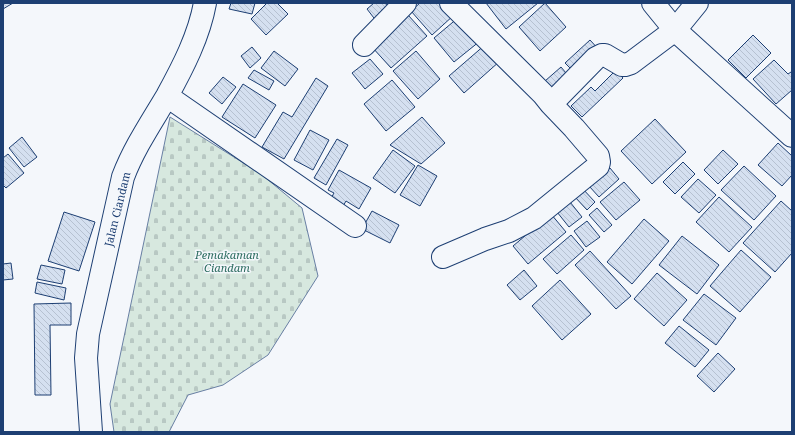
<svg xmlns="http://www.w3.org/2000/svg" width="795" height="435" font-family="'Noto Serif',serif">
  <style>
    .cemetery { fill: url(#cemetery-stones); stroke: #687fa3 }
    .building { fill: url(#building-back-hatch); stroke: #1d3f73 }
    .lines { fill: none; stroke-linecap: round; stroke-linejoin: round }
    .minor-casing { stroke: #1d3f73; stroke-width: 24 }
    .minor { stroke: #f4f7fb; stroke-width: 22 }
    .labels { text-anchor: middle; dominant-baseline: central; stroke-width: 3; stroke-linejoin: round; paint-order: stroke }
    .street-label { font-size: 11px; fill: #1d3f73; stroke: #f4f7fb }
    .park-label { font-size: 11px; font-style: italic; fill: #2c6c60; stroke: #f4f7fb }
  </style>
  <defs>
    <pattern id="cemetery-stones" width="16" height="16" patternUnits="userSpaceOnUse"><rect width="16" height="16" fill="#d7e8df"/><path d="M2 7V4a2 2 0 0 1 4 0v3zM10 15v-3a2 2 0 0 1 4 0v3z" fill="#b8c8c3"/></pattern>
    <pattern id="building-back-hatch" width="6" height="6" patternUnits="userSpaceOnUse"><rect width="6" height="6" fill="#d5e0f0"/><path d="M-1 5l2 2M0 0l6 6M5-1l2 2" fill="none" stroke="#b6c1d1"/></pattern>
  </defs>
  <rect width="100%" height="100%" fill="#f4f7fb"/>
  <path class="cemetery" d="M170,117L261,174L302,208L318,276L268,355L223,385L188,395L169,432H114L110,404Z"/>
  <path class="building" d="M3,3H13L3,9Z
    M231,3H255L252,14L229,9Z
    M267,3H277L288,14L266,35L251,19Z
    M374,3H385L391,10L377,22L367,9Z
    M420,3H444L454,15L432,35L411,11Z
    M486,3H538L506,29Z
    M545,3L566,27L540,51L519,27Z
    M408,15L427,36L391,68L372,47Z
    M459,17L480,41L454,62L434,38Z
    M753,35L771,53L746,78L728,60Z
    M590,40L601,52L576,74L565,63Z
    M486,44L500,61L464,93L449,76Z
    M252,47L261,58L250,68L241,56Z
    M274,51L298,69L285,86L261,68Z
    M416,51L440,79L418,99L393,71Z
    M370,59L383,74L365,89L352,73Z
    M774,60L788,74L791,72L792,73V90L776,104L753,79Z
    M561,67L571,79L554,92L545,81Z
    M254,70L274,81L269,90L248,78Z
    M616,70L623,78L582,117L571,106L591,87L595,91Z
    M223,77L236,87L222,104L209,93Z
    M316,78L328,86L284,159L262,147L283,112L292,117Z
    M392,80L415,107L386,131L364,104Z
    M243,84L276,105L255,138L222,117Z
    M422,117L445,143L421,164L390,145Z
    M655,119L686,152L652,184L621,151Z
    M310,130L329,140L313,170L294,160Z
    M22,137L37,157L24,167L9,148Z
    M337,139L348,145L326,185L314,178Z
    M778,143L792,156V175L782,186L758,165Z
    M393,150L415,166L395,193L373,178Z
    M723,150L738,164L718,184L704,170Z
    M8,154L24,173L6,188L3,185V158Z
    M683,162L695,174L675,194L663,182Z
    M418,165L437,176L420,206L400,195Z
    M744,166L776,196L754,220L721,190Z
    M610,168L619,179L599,197L589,186Z
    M339,170L371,188L359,209L346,201L342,208L330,200L334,193L328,190Z
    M698,179L716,195L699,213L681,197Z
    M624,182L640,200L616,220L600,202Z
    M582,188L595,202L587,210L574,196Z
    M719,197L752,227L729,252L696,222Z
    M781,201L792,211V253L775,272L743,243Z
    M570,202L582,217L569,227L557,212Z
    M597,208L612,225L604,232L589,215Z
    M372,211L399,225L390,243L362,229Z
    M64,212L95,222L79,271L48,261Z
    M551,214L566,232L528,264L513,246Z
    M644,219L669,241L632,284L607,262Z
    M587,221L600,237L586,247L574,231Z
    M571,235L584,250L557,274L543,259Z
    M682,236L719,265L697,294L659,265Z
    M741,250L771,277L740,312L710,286Z
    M590,251L631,296L616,309L575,265Z
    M11,263L13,279L3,280V264Z
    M41,265L65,270L62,284L37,279Z
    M524,270L537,286L520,300L507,285Z
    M657,273L687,300L664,326L634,299Z
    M560,280L591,314L562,340L532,306Z
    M37,282L66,288L64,300L35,293Z
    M704,294L736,318L716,345L683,320Z
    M71,303V325H50L51,395H35L34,304Z
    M679,326L709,350L695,367L665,343Z
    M718,353L735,369L714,392L697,376Z"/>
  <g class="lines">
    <g class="minor-casing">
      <path id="minor" d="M451,3L543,94L551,104L596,58L602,55H605L622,65H625L631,63L675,30L697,3
        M653,3L675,30L792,136
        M364,45L405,3
        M167,96L355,226
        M443,257L485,239L509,231L534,218L598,166L599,162L598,156L574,128L551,104
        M91,432L86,358L88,334L123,177C134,148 151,123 167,96C183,67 199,36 205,3"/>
    </g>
    <use href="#minor" class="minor"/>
  </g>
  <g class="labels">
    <g class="street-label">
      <text transform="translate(117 209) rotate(-76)">Jalan Ciandam</text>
    </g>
    <g class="park-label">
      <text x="227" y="254">Pemakaman<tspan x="227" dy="13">Ciandam</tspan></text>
    </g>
  </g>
  <rect width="795" height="435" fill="none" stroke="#1d3f73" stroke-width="8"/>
</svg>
